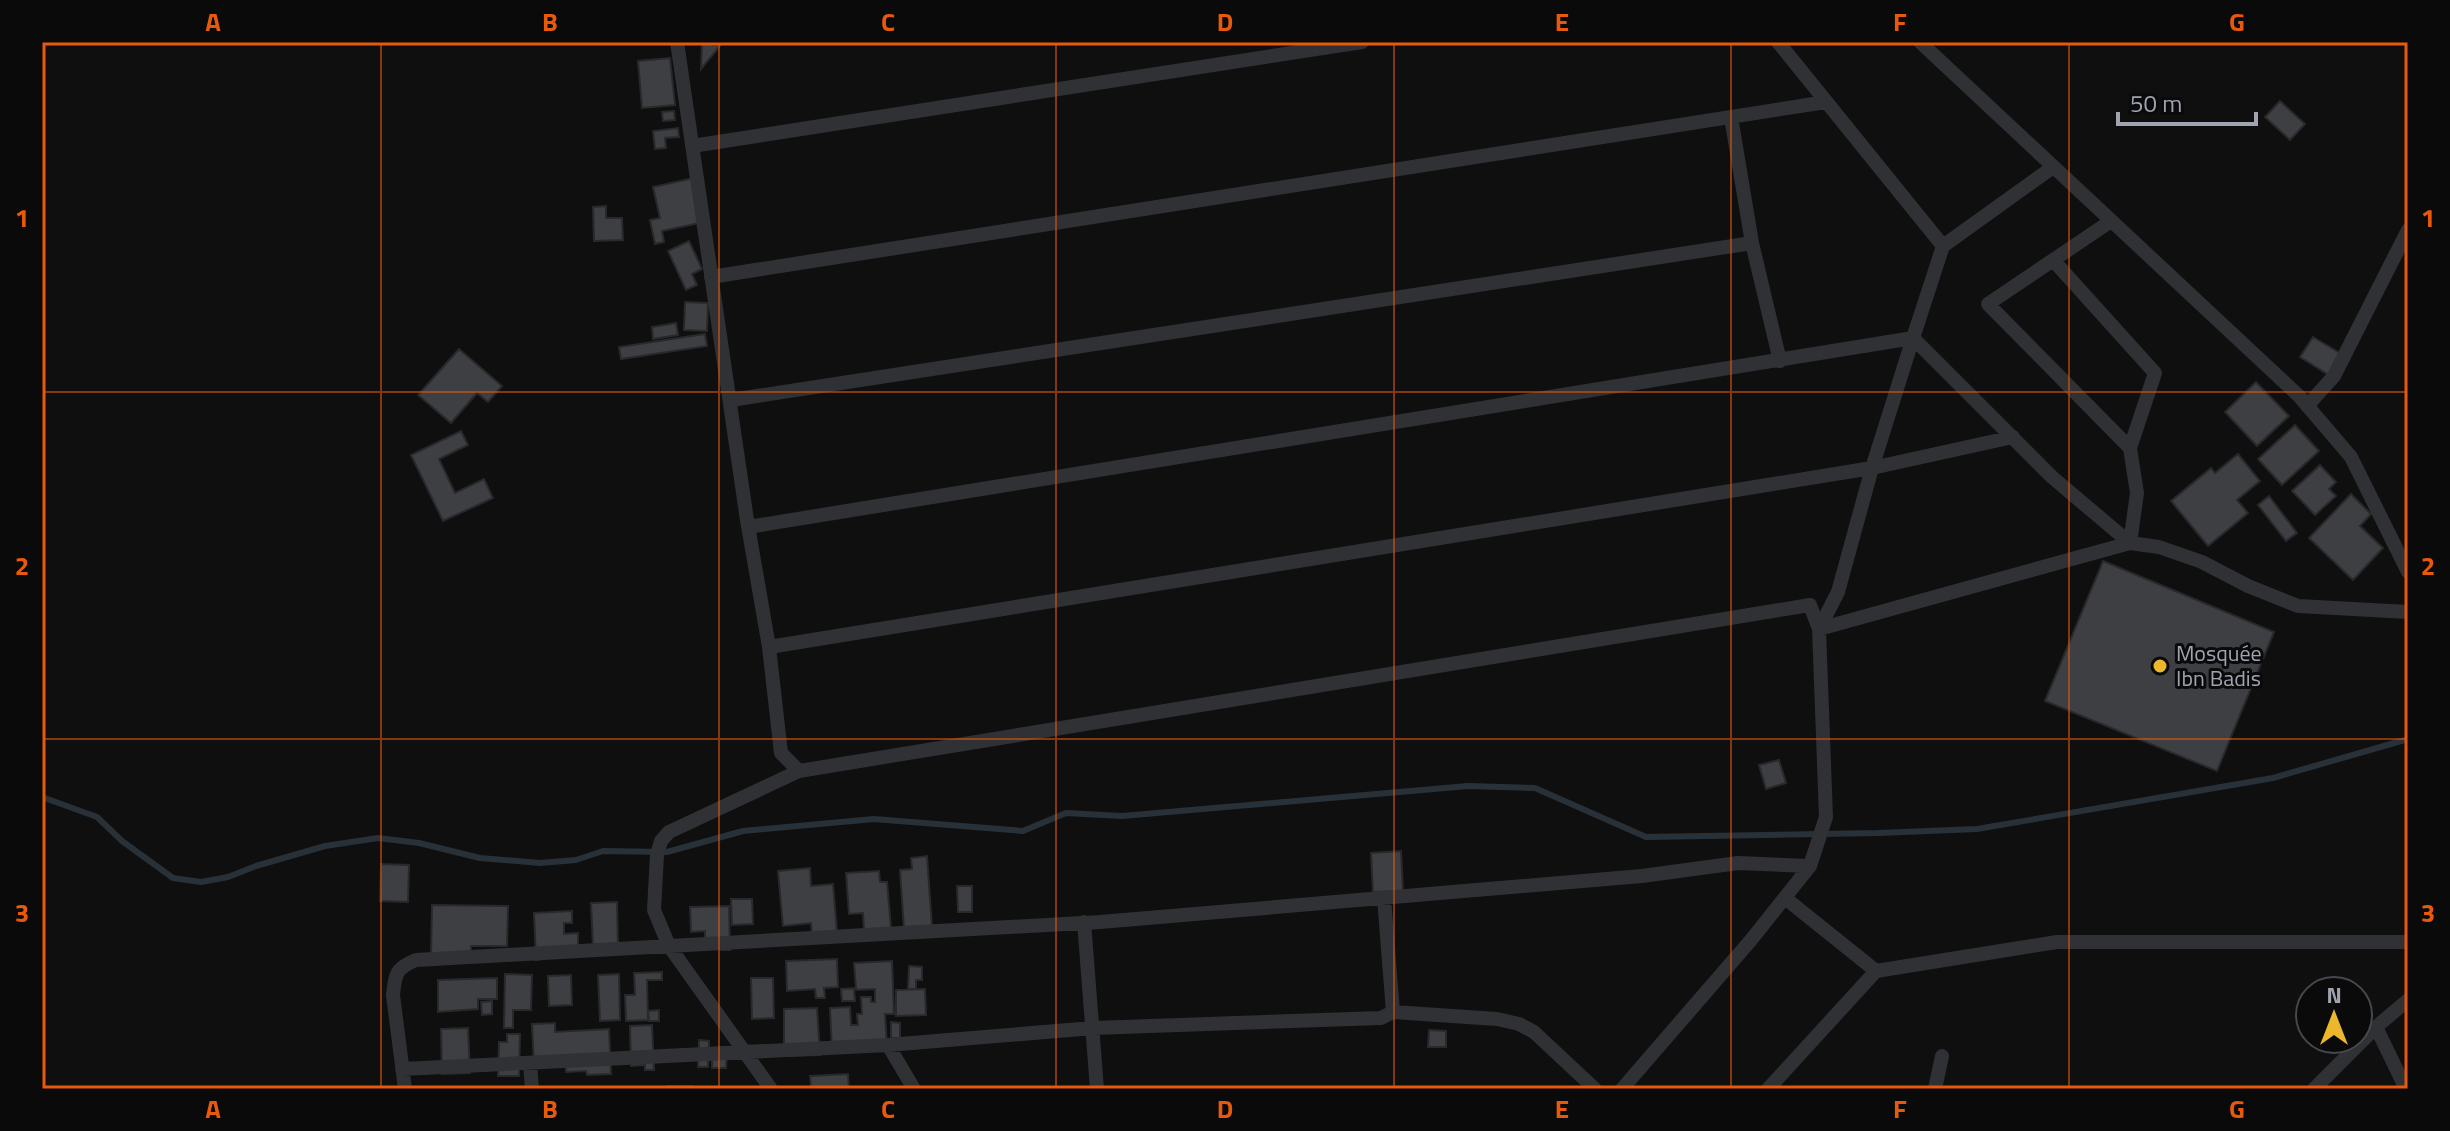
<svg xmlns="http://www.w3.org/2000/svg" width="2450" height="1131" font-family="'Titillium Web',sans-serif">
  <style>
    .lines { fill: none; stroke-linecap: round; stroke-linejoin: round }
    .stream { stroke: #293138; stroke-width: 6 }
    .building { fill: #3e3f43; stroke: #29292c; stroke-width: 2 }
    .minor { stroke: #303135; stroke-width: 14 }
    .grid { fill: none; stroke: #e8590c; stroke-width: 2; stroke-opacity: 0.55 }
    .poi-dot { fill: #ecb72b; stroke: #0a0a0b; stroke-width: 3 }
    .labels { text-anchor: middle; dominant-baseline: central; stroke-width: 6; stroke-linejoin: round; paint-order: stroke }
    .poi-label { font-size: 22px; fill: #a0a4b1; stroke: #0a0a0b; text-anchor: start }
    .neatline { fill: none; stroke: #e8590c; stroke-width: 3 }
    .grid-label { font-size: 26px; text-anchor: middle; font-weight: bold; fill: #e8590c }
  </style>
  <rect width="100%" height="100%" fill="#0f0f10"/>
  <g class="lines">
    <path class="stream" d="M42,797L97,817L122,841L173,878L201,882L228,877L256,866L325,846L378,838L419,843L480,858L540,863L576,860L603,851L667,852L743,831L874,819L1023,831L1066,813L1122,816L1468,786L1535,788L1646,837L1878,833L1977,829L2273,778L2408,739"/>
  </g>
  <path class="building" d="M702,43L720,46L701,69Z
    M670,58L675,105L642,108L638,61Z
    M2280,101L2305,124L2290,140L2265,117Z
    M674,111L675,120L663,121L662,112Z
    M678,128L679,137L665,138L666,148L655,149L653,131Z
    M694,178L704,222L662,231L664,242L655,244L650,220L660,218L653,187Z
    M606,206V218H622L623,240L594,241L593,207Z
    M689,241L702,269L692,274L697,285L686,290L668,251Z
    M685,302L708,303L707,331L684,330Z
    M676,323L678,335L653,339L652,327Z
    M705,334L707,346L621,359L619,347Z
    M2313,337L2345,356L2332,377L2300,357Z
    M459,349L502,386L488,402L477,393L451,423L418,395Z
    M2256,382L2289,416L2257,446L2225,412Z
    M2295,425L2319,451L2282,485L2258,459Z
    M461,431L468,445L439,459L455,493L484,479L493,498L443,521L411,455Z
    M2238,454L2260,481L2237,500L2248,513L2208,546L2171,501L2211,468L2215,473Z
    M2320,465L2336,482L2329,489L2336,496L2315,515L2292,491Z
    M2351,494L2371,514L2360,526L2383,548L2353,580L2309,538Z
    M2269,496L2297,533L2286,541L2258,505Z
    M2103,561L2274,632L2217,771L2045,701Z
    M1779,760L1786,783L1766,789L1759,765Z
    M1401,851L1403,891L1373,892L1371,853Z
    M927,856L932,927L904,929L900,870L912,869L911,858Z
    M381,864L409,865L408,902L380,901Z
    M810,868L811,886L833,884L837,932L812,935L811,923L783,926L778,871Z
    M879,871L880,882H887L891,928L864,930L863,913L849,914L846,873Z
    M957,886H972V912H958Z
    M731,899H752L753,924L732,925Z
    M617,902L618,946L593,947L591,903Z
    M432,905L508,906L507,946H471V958H431Z
    M729,906L730,950H722L705,942V931L691,932L690,907Z
    M572,911V923H564V934L578,933V953L536,960L534,913Z
    M837,959L838,987L824,988L825,998H816L815,989L787,991L786,961Z
    M892,961L894,1014H885L887,1047L832,1050L830,1008L850,1007L851,1025H858L857,1014H862L861,997H871V1002H875V989L854,990L855,1001H842L841,989L856,988L854,963Z
    M909,966L922,967V980H916V989H908Z
    M662,972V980H647L648,1020L626,1021L625,995H635L634,973Z
    M505,974L532,975L531,1010H513V1028H504Z
    M619,974L620,1020L600,1021L598,975Z
    M571,975L572,1005L549,1006L548,976Z
    M497,978V999H478V1009L438,1012V980Z
    M751,978H773L774,1018L752,1019Z
    M925,989L926,1015L896,1016V990Z
    M492,1001V1014L482,1015L481,1002Z
    M817,1008L820,1055L784,1056V1009Z
    M659,1010V1021H649L648,1011Z
    M891,1022L900,1023V1038H891Z
    M555,1023V1032L609,1029L611,1074L587,1075L586,1071L566,1072V1064L534,1065L532,1024Z
    M652,1025L654,1070H645V1065L631,1066L630,1026Z
    M468,1028L470,1073L442,1074L441,1029Z
    M1429,1030L1446,1031V1047H1428Z
    M507,1034H520L519,1076H498L499,1042H507Z
    M699,1040L709,1041L708,1067H698Z
    M712,1052H727L726,1068H712Z
    M848,1074L849,1089H811L810,1076Z
    M667,1086H693L694,1089H667Z"/>
  <g class="lines">
    <path class="minor" d="M677,42L747,520L769,647L781,753L799,771L1810,605L1819,629L1826,817L1810,866L1751,940L1622,1089
      M1778,42L1943,246L2053,167
      M1920,42L2299,396L2351,457L2408,572
      M1731,117L1752,243
      M692,146L1362,42
      M1943,246L1913,338L2052,477L2130,543L2159,547L2202,562L2248,586L2298,606L2408,612
      M2053,260L2155,373L2130,448
      M711,277L1826,102
      M731,400L1752,243L1780,361
      M2307,406L2334,376L2408,230
      M748,527L1913,338L1872,468L1838,592L1819,629L2130,543L2137,493L2130,448L1988,304L2111,221
      M769,647L1872,468L2013,437
      M1384,898L1393,1012
      M1785,898L1876,971
      M1084,922L1097,1089
      M2376,1027L2406,1089
      M888,1045L914,1089
      M530,1063L532,1089
      M402,1069L888,1045L1093,1028L1381,1018L1393,1012L1497,1019L1519,1024L1534,1032L1595,1089
      M405,1089L393,995C395,974 396,968 416,960L1100,922L1642,876L1738,863L1810,866
      M771,1089L669,946L654,910L657,855L661,841L669,832L799,771
      M1768,1089L1876,971L2057,942H2408
      M1935,1089L1942,1056
      M2314,1089L2376,1027L2408,1000"/>
  </g>
  <path class="grid" d="M381,42V1089M719,42V1089M1056,42V1089M1394,42V1089M1731,42V1089M2069,42V1089M42,392H2408M42,739H2408"/>
  <circle class="poi-dot" cx="2160" cy="666" r="8"/>
  <g class="labels">
    <g class="poi-label">
      <text x="2176" y="653">Mosquée<tspan x="2176" dy="25">Ibn Badis</tspan></text>
    </g>
  </g>
  <rect width="2450" height="1131" fill="none" stroke="#0a0a0b" stroke-width="88"/>
  <g transform="translate(2334 1015)"><circle r="38" fill="#0a0a0b" stroke="#46484d" stroke-width="2"/>
  <path d="M0-6L14 30L0 20L-14 30Z" fill="#ecb72b"/>
  <text y="-12" font-size="22" font-weight="bold" text-anchor="middle" fill="#a0a4b1">N</text>
  </g>
  <path d="M2118 112v12h138v-12" fill="none" stroke="#a0a4b1" stroke-width="4"/>
  <text x="2130" y="112" font-size="24" fill="#a0a4b1" stroke="#0a0a0b" stroke-width="6" paint-order="stroke">50 m</text>
  <rect x="44" y="44" width="2362" height="1043" class="neatline"/>
  <g class="grid-label">
    <text x="213" y="31">A</text>
    <text x="550" y="31">B</text>
    <text x="888" y="31">C</text>
    <text x="1225" y="31">D</text>
    <text x="1562" y="31">E</text>
    <text x="1900" y="31">F</text>
    <text x="2237" y="31">G</text>
    <text x="22" y="227">1</text>
    <text x="2428" y="227">1</text>
    <text x="22" y="575">2</text>
    <text x="2428" y="575">2</text>
    <text x="22" y="922">3</text>
    <text x="2428" y="922">3</text>
    <text x="213" y="1118">A</text>
    <text x="550" y="1118">B</text>
    <text x="888" y="1118">C</text>
    <text x="1225" y="1118">D</text>
    <text x="1562" y="1118">E</text>
    <text x="1900" y="1118">F</text>
    <text x="2237" y="1118">G</text>
  </g>
</svg>
